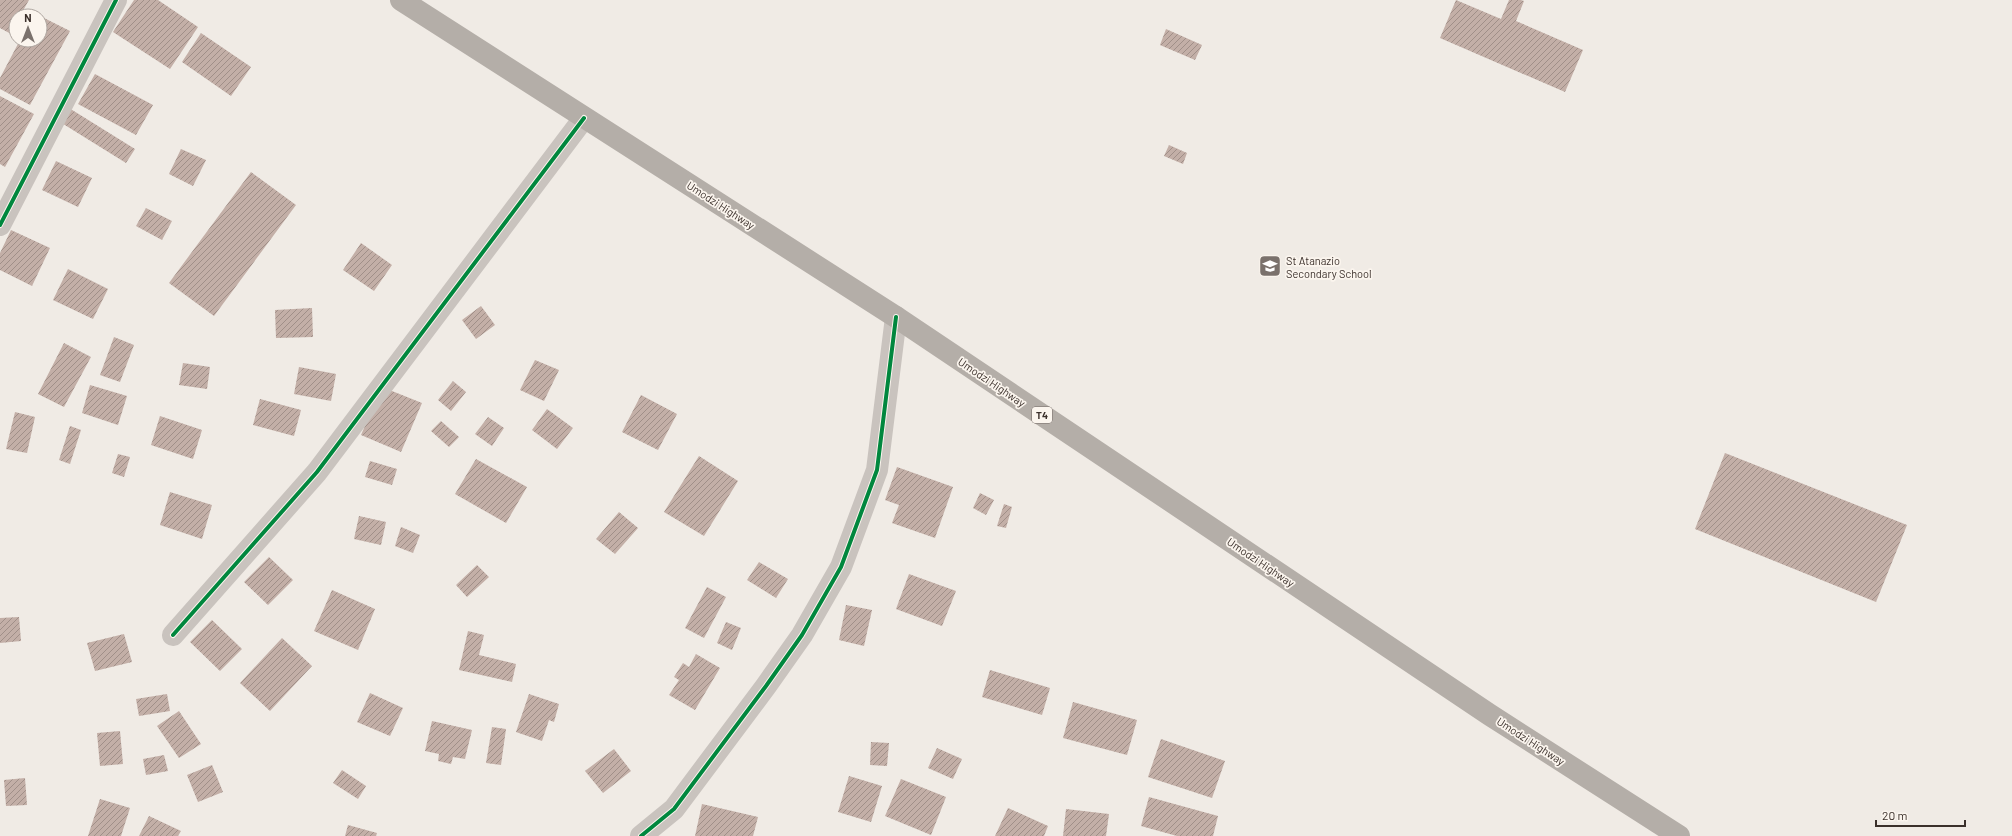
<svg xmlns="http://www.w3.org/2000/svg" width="2012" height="836" font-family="Barlow,sans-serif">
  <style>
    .building { fill: url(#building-hatch) }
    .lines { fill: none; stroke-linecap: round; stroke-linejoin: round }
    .minor { stroke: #c9c3be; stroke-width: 22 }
    .trunk { stroke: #b4aea8; stroke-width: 22 }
    .cycleway-casing { stroke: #fbf5ee; stroke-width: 6 }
    .cycleway { stroke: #00873e; stroke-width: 4 }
    .labels { text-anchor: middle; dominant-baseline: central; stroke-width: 3.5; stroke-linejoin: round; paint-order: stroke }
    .shield { fill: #fbf5ee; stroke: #756b66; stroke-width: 1 }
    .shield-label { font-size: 10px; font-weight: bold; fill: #3b302b }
    .street-label { font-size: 11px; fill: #3b302b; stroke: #fbf5ee }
    .poi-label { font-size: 11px; fill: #3b302b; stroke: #fbf5ee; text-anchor: start }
  </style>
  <defs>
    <pattern id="building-hatch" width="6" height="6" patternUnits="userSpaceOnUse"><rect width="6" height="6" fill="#c3afa7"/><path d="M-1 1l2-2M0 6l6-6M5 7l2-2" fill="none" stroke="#a08f88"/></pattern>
  </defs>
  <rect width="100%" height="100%" fill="#f0ebe5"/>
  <path class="building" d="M0,0H29L20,16H16V25L11,34L0,28Z
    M134,0H158L198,27L170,69L113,32Z
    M1456,0L1501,19L1509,0H1521L1524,1L1516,21L1583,50L1565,92L1440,38Z
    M34,13L70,31L30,105L0,89V78L20,40H40V16H33Z
    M1166,29L1202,45L1195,60L1160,45Z
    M201,33L251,67L231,96L182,62Z
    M95,74L153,105L136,135L78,104Z
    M0,96L34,114L5,167L0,164Z
    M69,108L135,149L126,163L60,122Z
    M1169,145L1187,153L1183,164L1164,156Z
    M181,149L206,160L193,186L169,174Z
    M56,161L92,178L78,207L42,190Z
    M251,172L296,205L214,316L169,283Z
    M146,208L172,221L162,240L136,226Z
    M11,230L50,248L32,286L0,270V253Z
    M361,243L392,265L374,291L343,270Z
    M68,269L108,289L93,319L53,300Z
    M481,306L495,325L476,339L462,320Z
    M312,308L313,337L276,338L275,310Z
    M114,337L134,345L120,382L100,375Z
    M64,343L91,357L64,407L38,394Z
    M535,360L559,370L544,401L520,390Z
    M183,363L210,367L207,389L179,385Z
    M299,367L336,374L331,401L294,394Z
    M453,381L466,392L451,411L438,400Z
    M90,385L127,396L118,425L82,413Z
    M382,387L422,403L401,452L361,435Z
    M641,395L677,414L658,450L622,432Z
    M260,399L301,410L294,436L253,425Z
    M547,409L573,428L557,449L532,430Z
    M15,412L35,417L27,453L6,449Z
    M160,416L202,430L193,459L151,445Z
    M488,417L504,428L492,446L475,434Z
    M441,421L459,437L449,447L431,431Z
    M70,426L81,430L70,464L59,460Z
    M1725,453L1907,525L1876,602L1695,529Z
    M118,454L130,457L124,477L112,473Z
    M699,456L738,481L704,536L664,512Z
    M476,459L527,487L506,523L455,494Z
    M370,461L397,469L392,485L365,477Z
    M897,467L953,487L935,538L892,523L899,505L885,500Z
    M170,492L212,505L202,539L160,525Z
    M980,493L994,500L986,515L973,508Z
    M1004,504L1012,507L1006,528L997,526Z
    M619,512L638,528L615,554L596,539Z
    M359,516L386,522L381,545L354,539Z
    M401,527L420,535L413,553L395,546Z
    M269,557L293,580L268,605L244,582Z
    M759,562L788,579L776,598L747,580Z
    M477,565L489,577L467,597L456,585Z
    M909,574L956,591L942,626L896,609Z
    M707,587L726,597L704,638L685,628Z
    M332,590L375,609L358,650L314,631Z
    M846,605L872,610L864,646L839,640Z
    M19,617L21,641L0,643V618Z
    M212,620L242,649L220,671L190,642Z
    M726,622L741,628L732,650L717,643Z
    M468,631L484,635L479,655L516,664L512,682L459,670Z
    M124,634L132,662L95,671L87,643Z
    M282,638L312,666L270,711L240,683Z
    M696,654L720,668L695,710L669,695L679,680L674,677L683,663L689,667Z
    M990,670L1050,688L1042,715L982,697Z
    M370,693L403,708L390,736L357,722Z
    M167,694L170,711L139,716L136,699Z
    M529,694L559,704L554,722L549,720L542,741L516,732Z
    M1073,702L1137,720L1127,755L1063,738Z
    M179,711L201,744L179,758L157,726Z
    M432,721L472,730L465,759L453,757L451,764L438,761L439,754L425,751Z
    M492,727L506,729L501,765L486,763Z
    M120,731L123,764L100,766L97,733Z
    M1161,739L1225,761L1212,798L1148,777Z
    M871,742L889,743L887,766L870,765Z
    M937,748L962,759L953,779L928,768Z
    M614,749L631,771L603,793L585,771Z
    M164,755L168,771L146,775L143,759Z
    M212,765L223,792L198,802L187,775Z
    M342,770L366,786L358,799L333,783Z
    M849,776L882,786L871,822L838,812Z
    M25,778L27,805L6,806L4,780Z
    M901,779L946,797L931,835L885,816Z
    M1149,797L1218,816L1213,836H1177L1141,826Z
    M100,799L130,808L121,836H88Z
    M702,804L758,817L753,836H695Z
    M1008,808L1048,826L1044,836H995Z
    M1066,809L1109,814L1106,836H1063Z
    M149,816L181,831L178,836H139Z
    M348,825L377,833L376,836H345Z"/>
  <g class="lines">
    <path class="minor" d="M0,225L116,0
      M173,635L317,472L584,118
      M641,836L674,809L766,686L802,635L841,567L877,470L896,317"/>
    <path class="trunk" d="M401,0L896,317L1490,715L1679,836"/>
    <g class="cycleway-casing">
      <path id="cycleway" d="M0,225L116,0
        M173,635L317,472L584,118
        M641,836L674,809L766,686L802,635L841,567L877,470L896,317"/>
    </g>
    <use href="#cycleway" class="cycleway"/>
  </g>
  <defs>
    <g id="school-square" transform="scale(1.15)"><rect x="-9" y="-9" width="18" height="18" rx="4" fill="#7a716c" stroke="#fbf5ee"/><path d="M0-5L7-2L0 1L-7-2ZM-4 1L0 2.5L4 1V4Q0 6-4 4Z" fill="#fff"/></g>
  </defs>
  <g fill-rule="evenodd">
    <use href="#school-square" x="1270" y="266"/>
  </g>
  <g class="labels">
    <rect class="shield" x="1032" y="407" width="20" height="16" rx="3"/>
    <g class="shield-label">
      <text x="1042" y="415">T4</text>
    </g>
    <g class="street-label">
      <text transform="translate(721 205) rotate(33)">Umodzi Highway</text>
      <text transform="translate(992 382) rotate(34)">Umodzi Highway</text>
      <text transform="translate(1261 562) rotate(34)">Umodzi Highway</text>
      <text transform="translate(1531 741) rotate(33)">Umodzi Highway</text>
    </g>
    <g class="poi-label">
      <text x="1286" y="260">St Atanazio<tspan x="1286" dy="13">Secondary School</tspan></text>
    </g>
  </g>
  <g transform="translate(28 28)"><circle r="19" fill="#fbf5ee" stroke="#aea6a0"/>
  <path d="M0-3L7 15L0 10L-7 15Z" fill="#7a716c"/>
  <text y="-6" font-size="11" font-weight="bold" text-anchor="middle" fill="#3b302b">N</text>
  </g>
  <path d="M1876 820v6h89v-6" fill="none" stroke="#3b302b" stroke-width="2"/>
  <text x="1882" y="820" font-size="12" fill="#3b302b" stroke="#fbf5ee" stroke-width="3" paint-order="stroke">20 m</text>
</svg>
